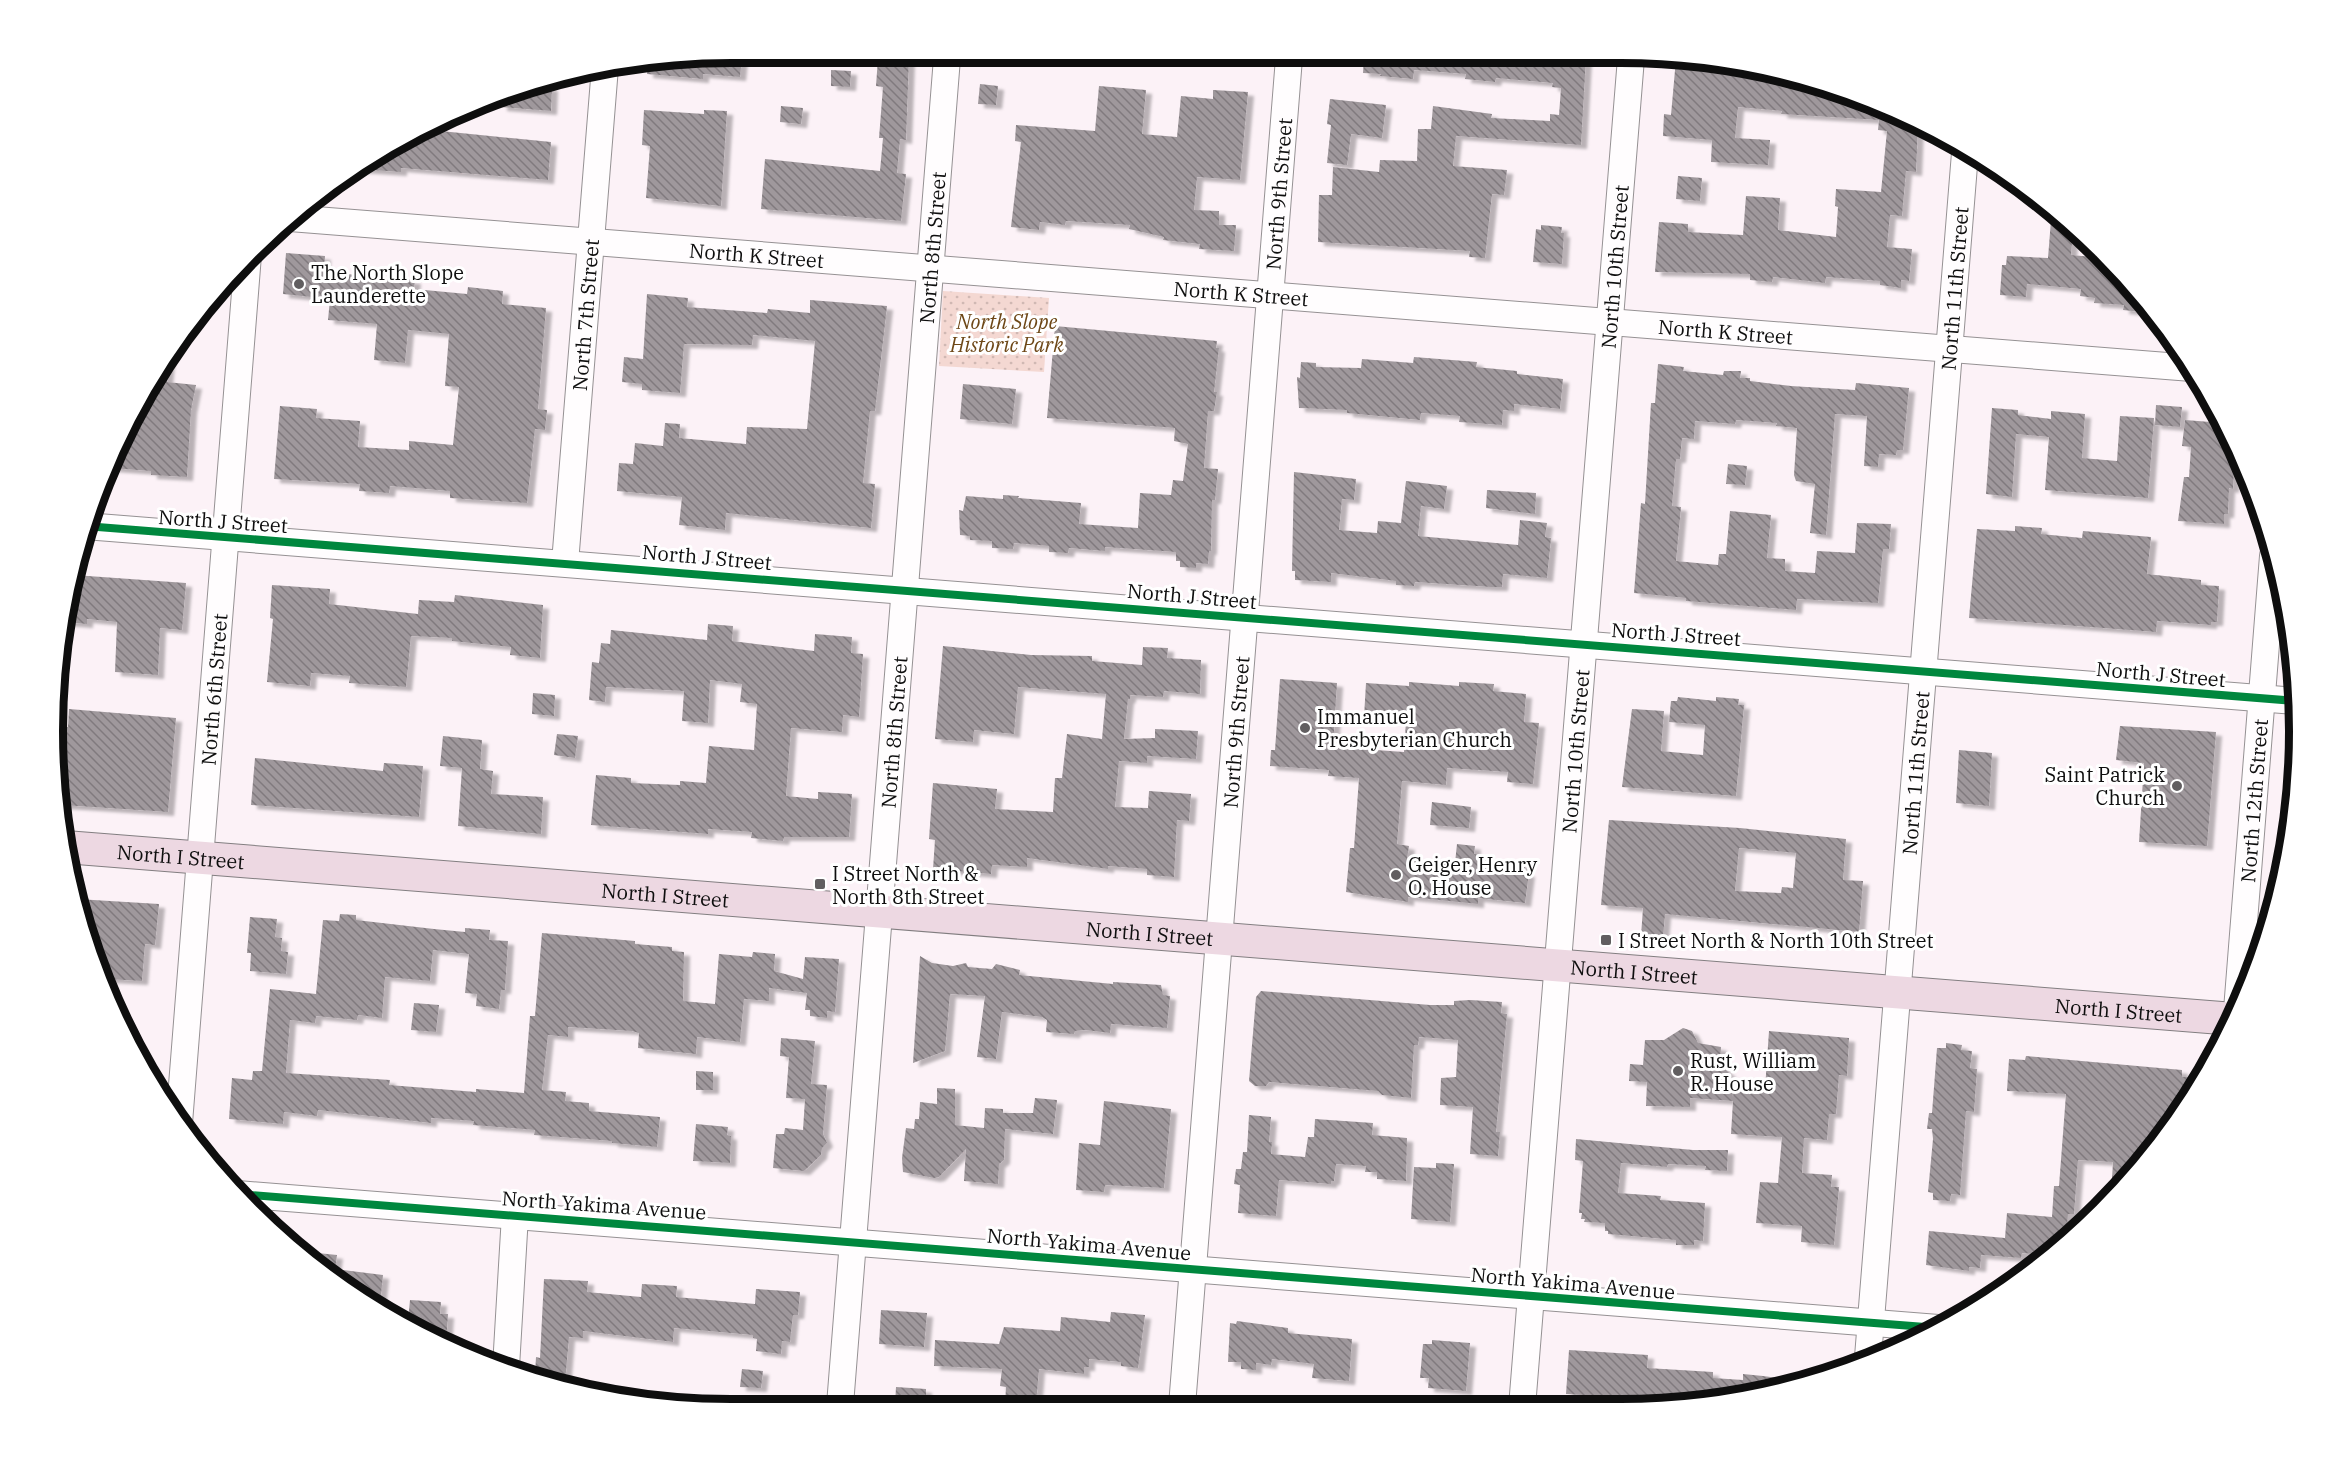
<svg xmlns="http://www.w3.org/2000/svg" width="2352" height="1462" font-family="'IBM Plex Serif',serif">
  <style>
    .park { fill: url(#park-dots) }
    .building { fill: url(#building-back-hatch); fill-rule: evenodd; filter: url(#shadow) }
    .lines { fill: none; stroke-linecap: round; stroke-linejoin: round }
    .minor-casing { stroke: #959193; stroke-width: 28 }
    .major-casing { stroke: #827e80; stroke-width: 34 }
    .minor { stroke: #fffdfe; stroke-width: 26 }
    .major { stroke: #edd8e2; stroke-width: 32 }
    .cycleway-casing { stroke: #fff; stroke-width: 11 }
    .cycleway { stroke: #00873e; stroke-width: 8 }
    .poi-dot { fill: #615e60; stroke: #fff; stroke-width: 2 }
    .labels { text-anchor: middle; dominant-baseline: central; stroke-width: 6; stroke-linejoin: round; paint-order: stroke }
    .street-label { font-size: 20px; fill: #0e0e0e; stroke: #fff }
    .poi-label { font-size: 20px; fill: #0e0e0e; stroke: #fff; text-anchor: start }
    .park-label { font-size: 20px; font-style: italic; fill: #6d4716; stroke: #fff }
    .rim { fill: none; stroke: #0e0e0e; stroke-width: 8 }
  </style>
  <defs>
    <pattern id="park-dots" width="8" height="8" patternUnits="userSpaceOnUse" patternTransform="scale(1.5)"><rect width="8" height="8" fill="#f4d8d2"/><path d="M2 2h.1M6 6h.1" fill="none" stroke="#d0b8b3" stroke-width="1.8" stroke-linecap="round"/></pattern>
    <pattern id="building-back-hatch" width="6" height="6" patternUnits="userSpaceOnUse" patternTransform="scale(1.5)"><rect width="6" height="6" fill="#9f989c"/><path d="M-1 5l2 2M0 0l6 6M5-1l2 2" fill="none" stroke="#807a7e"/></pattern>
    <filter id="shadow"><feDropShadow dx="6" dy="4" stdDeviation="1.5" flood-color="#0004"/></filter>
  </defs>
  <rect width="100%" height="100%" fill="#fcf2f7"/>
  <path class="park" d="M943,291L1049,298L1044,372L939,366Z"/>
  <path class="building" d="M648,58H742L740,77L703,74V79L647,74Z
    M878,58H909L906,140L900,139L897,173L906,174L901,221L761,209L765,159L880,171L883,138H879L883,87L876,86Z
    M1364,58H1586L1581,145L1456,136L1453,166L1507,170L1504,195L1492,194L1485,258L1469,257L1470,251L1318,242L1319,195H1332L1333,167L1379,172L1380,160L1417,161L1418,129H1431L1433,106L1492,114L1491,118L1550,121V114L1559,115L1561,88L1552,87L1553,83L1496,78L1495,82L1465,79L1466,74L1414,70L1413,79L1380,76L1381,74L1363,73Z
    M1676,59L1719,61L1856,98V101L1881,104L1918,126L1916,172L1906,171L1902,216L1890,215L1887,247L1912,249L1909,281L1901,280V288L1880,285V281L1826,277L1825,283L1773,277L1772,282L1750,280V274L1655,272L1659,222L1688,224V232L1743,235L1746,196L1780,198L1778,230L1836,237L1838,207L1835,206L1836,189L1881,192L1887,131L1878,130L1879,120L1781,114L1782,111L1738,107L1735,138L1770,140L1768,165L1711,162L1712,140L1663,136L1664,114L1671,115Z
    M831,70L851,71L850,87L831,86Z
    M980,84L998,86L996,105L978,104Z
    M528,85L552,87L551,111L501,107L502,93Z
    M1099,86L1146,90L1142,134L1177,137L1181,96L1213,99V90L1248,92L1240,180L1197,177L1194,210L1219,211V225H1236L1234,251L1199,249L1200,244L1163,240L1164,237L1129,229L1130,225L1066,221L1065,225L1040,222L1039,230L1011,227L1021,142L1015,141L1016,125L1095,131Z
    M1330,99L1386,105L1382,138L1351,134L1347,165L1327,163L1331,125L1327,124Z
    M781,106L803,108L801,124L780,122Z
    M644,110L704,114V110L727,111L721,206L646,198L650,146L642,145Z
    M421,129L551,142L548,180L401,168V172L356,169Z
    M1678,176L1702,178L1700,201L1676,199Z
    M2051,220L2065,222L2073,229L2071,255L2104,258L2131,283L2152,313L2123,310L2124,305L2094,303L2095,298L2080,296L2081,289L2027,284L2026,297L2000,295L2002,265H2006L2007,256L2048,258Z
    M1541,225L1562,227L1561,233H1564L1562,264L1533,262L1536,229L1541,230Z
    M286,253L325,256L324,272L415,280L414,289L467,294L468,287L503,291L502,304L546,308L538,409L547,410L545,430L535,429L527,503L450,498V491L390,486L389,493L359,491L360,484L274,479L280,406L317,409L316,418L360,421L358,447L409,450V441L453,445L459,387L445,386L449,334L408,330L405,363L374,360L377,324L328,320L330,299L283,294Z
    M647,294L688,298L687,307L767,313L768,309L810,313V300L887,306L875,411H870L863,483L875,484L871,528L726,513L725,530L679,525L682,497L617,491L619,463L633,464L635,443L663,446L665,423L680,424L679,438L746,444L747,427L807,429L815,341L753,335L752,345L684,344L680,393L642,390V384L622,382L624,357L643,359Z
    M1055,326L1217,341L1216,348H1219L1214,392H1217L1214,411H1208L1204,468L1218,469L1215,500H1212L1211,551H1209L1208,564L1196,563V568L1180,567V561H1176V552L1105,547V551L1069,548L1068,553L1049,552V546L1014,543L1013,549L992,548V541L970,540V536L960,535L959,510L963,511L966,496L1003,499V495L1019,496L1018,498L1081,503L1079,524L1138,528L1140,493L1171,495L1173,480L1183,481L1188,444L1174,441L1175,428L1047,418Z
    M170,350L167,382L196,385L191,410L187,477L151,475V471L111,468Z
    M1414,357L1477,362L1476,367L1517,371V374L1563,379L1560,409L1514,404V411L1503,410L1502,425L1459,422L1460,416L1421,413L1420,420L1347,413V410L1299,408L1297,377L1300,378L1301,362L1316,363V367L1361,368L1362,359L1413,363Z
    M1658,364L1684,367L1683,371L1723,375L1724,371H1741L1740,378H1750V381L1791,386L1855,390L1856,383L1909,388L1903,450H1897L1896,455L1879,454L1878,467L1864,466L1867,416L1835,414L1826,535L1810,533L1815,484L1796,481L1794,475L1797,428L1776,426L1777,423L1736,420L1735,424L1695,421L1694,439L1682,438L1680,459H1676L1672,506L1681,507L1676,561L1718,565L1719,554H1726L1730,511L1771,515L1767,558L1785,559V571L1815,573L1817,551L1855,553L1857,523L1891,524L1889,549H1883L1878,603L1797,599L1796,610L1686,601V598L1634,593L1641,503L1645,504L1651,403H1655Z
    M963,384L1016,389L1012,424L960,419Z
    M2156,405L2182,407L2180,427L2155,425Z
    M1992,408L2018,410V415L2051,419V411L2085,414L2082,458L2117,461L2120,416L2154,418L2148,498L2045,490L2049,437L2016,434L2012,497L1986,494Z
    M2185,420L2223,423L2235,451L2233,489L2229,488L2228,514H2224V524L2178,521L2184,477H2189L2191,447L2182,446Z
    M1728,464L1747,466L1745,485L1726,484Z
    M1294,472L1356,479L1354,500L1342,499L1339,530L1377,533L1378,521L1401,523L1406,481L1447,486L1444,509L1421,506L1418,536L1518,545L1520,520L1547,523L1545,537L1551,538L1547,578L1503,574L1502,587H1491L1415,582L1414,586L1396,585V581L1331,573V582L1295,580V571H1292Z
    M1487,490L1536,493L1535,514L1486,508Z
    M2015,526L2042,528L2041,534L2082,538L2083,531L2151,537L2147,574L2201,580V585L2219,586L2217,622H2211V625L2157,621L2156,632L1969,618L1977,529L2015,531Z
    M74,575L186,583L182,630L160,628L158,675L115,672L117,622L87,619V624L63,622Z
    M272,585L330,589L329,604L418,614L419,600L454,602L455,595L543,605L540,658L510,655L511,647L452,641V638L411,636L406,687L349,683L350,676L311,673L310,686L267,682L273,619L270,618Z
    M708,624L733,626L732,641L814,651L815,634L852,637L851,653L863,654L859,717L843,715L842,732L791,728L786,796L818,799V792L852,794L849,837H784L783,841L751,838L752,832L708,829V834L591,825L596,775L631,778V783L680,785V781L706,783L709,746L754,750L757,704L740,702L742,684L710,680L708,723L682,721L684,691L606,687L605,702L589,700L592,662L599,663L601,643L610,644L611,630L707,640Z
    M943,646L1031,655L1092,656V661L1142,665L1143,647L1168,648L1167,658L1201,660L1200,694L1164,691L1163,697L1130,695V699H1128L1124,739L1155,738V729L1198,731L1196,759L1147,756V763L1119,761L1115,807L1148,808L1149,791L1191,794L1189,821L1177,820L1174,877L1147,875V869L1108,866V869L1027,858V867L992,865L991,874L933,869L935,840L929,839L933,783L997,789L995,809L1053,812L1055,778H1062L1067,734L1102,739L1106,694L1018,687L1014,734L974,730L973,742L935,739Z
    M1280,679L1337,683L1333,747L1404,752L1406,721L1364,717L1366,683L1409,686V682L1459,686V682L1494,684L1493,691L1526,694L1524,722L1539,723L1533,784L1507,782L1508,772L1447,768L1446,785L1402,781L1397,844L1409,846L1407,859L1455,863L1457,844L1475,846L1474,854L1483,855L1482,858L1526,863L1524,873H1529L1525,903L1478,898V904L1408,897V902L1346,892L1350,848H1354L1359,778L1328,776L1329,770L1270,766L1271,750H1275Z
    M533,693L555,695L554,716L532,714Z
    M1678,697L1716,701V697L1739,699L1738,705H1744L1736,796L1622,787L1632,709L1664,711L1661,751L1703,755L1705,725L1669,722L1671,701H1677Z
    M69,709L176,718L168,812L62,805L63,785L56,784L53,726L68,727Z
    M2120,726L2216,732L2207,846L2139,842L2144,763L2116,760Z
    M557,734L578,736L575,758L554,755Z
    M443,736L482,740L480,769L493,771L491,794L543,797L541,834L458,826L462,768L440,766Z
    M1959,750L1992,753L1989,806L1956,803Z
    M255,758L383,771L384,763L423,766L419,817L251,805Z
    M1432,802L1471,807L1469,828L1430,825Z
    M1609,820L1740,828L1846,839L1843,880L1863,881L1859,932L1665,914L1663,938L1641,936L1643,908L1601,905ZM1739,848L1796,853L1793,888L1782,887L1781,893L1735,891Z
    M77,899L159,904L155,945L145,944L142,981L107,979L108,960L93,958Z
    M340,914L356,915V920L434,929L465,932V928L490,930L489,940L508,941L505,990H501L499,1009L476,1006L477,994L465,993L469,954L433,950L430,981L385,977L382,1018L358,1015L357,1020L316,1016L315,1023L290,1020L286,1073L390,1080L389,1085L476,1092V1089L524,1093L530,1016H535L542,933L635,941V944L672,947V951L684,952L683,1001L715,1004L719,954L752,957L753,952L775,954L774,971L803,979L805,957L839,959L835,1012L827,1011V1018L810,1016V1010H805L807,993L769,988V1001L744,999L740,1042L697,1037L696,1054L638,1048L639,1033L632,1031L568,1027V1037L548,1035L542,1090L566,1092L565,1101L589,1103V1111L660,1117L657,1147L612,1143V1141L534,1135L535,1130L473,1125L474,1121L431,1118V1123L318,1110L317,1116L284,1112L283,1124L229,1119L232,1078L252,1080L253,1071H262L270,989L316,994L323,920L339,921Z
    M250,917L277,919L275,937L282,938L281,951L288,952L286,974L250,971L251,953H247Z
    M920,956L932,963L953,966L966,963L968,967L992,969L996,964L1020,970L1019,975L1113,984V982L1161,985L1163,995L1170,996L1167,1028L1111,1024L1110,1033L1085,1030L1075,1031L1074,1034L1046,1032L1047,1020L1042,1017L1002,1012L996,1059L977,1057L985,996L950,994L945,1051L913,1063Z
    M1261,991L1430,1005H1454V1001L1470,1000L1502,1002L1501,1013L1507,1014L1496,1132H1500L1498,1156L1470,1154L1473,1107L1440,1105L1441,1078L1456,1077L1458,1040L1419,1037L1418,1045H1414L1411,1098L1382,1095L1378,1091L1269,1082L1266,1086H1255L1249,1081L1256,997Z
    M414,1003L439,1005L436,1032L411,1030Z
    M1683,1028L1692,1031L1698,1043L1721,1047L1720,1064L1730,1074L1733,1097L1734,1087L1765,1089L1769,1031L1849,1038L1847,1076L1839,1075L1836,1114H1829L1827,1140L1804,1138L1802,1173L1832,1175L1831,1187H1839L1834,1245L1801,1242L1802,1226L1756,1223L1760,1182L1778,1183L1782,1137L1731,1134L1733,1101L1690,1098V1107L1646,1106L1647,1082L1629,1081L1630,1064L1643,1065L1645,1040H1664Z
    M781,1038L815,1041L811,1084L827,1085L823,1134L827,1143L822,1148L821,1155L804,1171L773,1168L776,1134H784L785,1128L803,1130L805,1099L786,1098L789,1057L780,1056Z
    M1946,1043L1962,1045L1961,1050L1972,1051L1970,1068L1977,1069L1974,1112L1966,1111L1960,1195L1951,1194L1950,1201L1933,1200V1193L1928,1192L1933,1139L1932,1129H1927L1929,1113H1932L1937,1048H1946Z
    M2026,1056L2182,1070V1077H2191L2189,1096L2159,1144L2111,1195L2113,1162L2078,1160L2074,1214H2068L2066,1243L2049,1255L2022,1253L2021,1258L1981,1255L1980,1268L1969,1267V1271L1926,1265L1929,1231L2005,1238L2007,1213L2052,1217L2054,1186H2059L2066,1094L2007,1091L2009,1059L2025,1060Z
    M696,1071L713,1072V1090H696Z
    M937,1088L955,1089V1125L984,1128L985,1108L1003,1109V1113H1033L1035,1098L1057,1100L1053,1134L1005,1129L1004,1160L999,1164L998,1184L964,1181L966,1149L939,1177L934,1178L903,1172L902,1158L906,1128L914,1129L915,1119H919L920,1102L937,1104Z
    M1104,1101L1171,1109L1164,1188L1105,1185L1104,1192L1076,1190L1079,1143L1100,1145Z
    M1249,1115L1271,1117L1269,1142H1272L1271,1154L1305,1157L1308,1137H1314L1315,1119L1373,1123L1372,1135L1407,1138L1406,1181L1377,1179V1172H1365L1366,1166L1336,1164L1334,1181H1331V1184L1279,1180L1276,1216L1238,1213L1240,1185L1234,1184L1236,1169H1241L1243,1152H1247Z
    M696,1124L728,1127L727,1135L731,1136L730,1163L693,1161Z
    M1576,1139L1693,1150H1728L1727,1171L1705,1170L1706,1166L1668,1164L1667,1167L1621,1163L1618,1193L1661,1196L1660,1200L1705,1203L1703,1241L1694,1240V1245H1676V1240L1608,1234V1231H1605V1223L1584,1222L1585,1219H1581L1582,1213H1579L1583,1161L1575,1160Z
    M1436,1163L1454,1164L1450,1222L1411,1219L1414,1167L1436,1168Z
    M298,1251L337,1255L335,1269L383,1275L380,1305L318,1269Z
    M544,1279L588,1281L587,1292L641,1297L642,1284L677,1286L676,1297L755,1304L756,1289L800,1292L798,1315H793L790,1342L782,1341L781,1354L756,1351L757,1339L753,1338V1335L674,1328L673,1342L583,1331V1338L569,1337L565,1383L535,1375L536,1357L540,1358Z
    M410,1300L441,1302L440,1314H448L446,1343L408,1321Z
    M881,1310L927,1313L924,1347L879,1344Z
    M1111,1312L1145,1315L1138,1368L1121,1366V1362L1089,1359V1367H1084V1374L1039,1369L1036,1405H1005L1006,1387L1000,1386L1002,1369L934,1366L935,1340L999,1344L1004,1327L1060,1331L1061,1317L1110,1322Z
    M1237,1321L1288,1328V1333L1352,1339L1349,1381L1312,1378L1314,1364L1272,1359L1271,1365L1256,1363V1370L1241,1369V1362H1228L1230,1323L1236,1324Z
    M1432,1340L1470,1343L1466,1391L1428,1388L1429,1378H1420L1423,1344H1432Z
    M1569,1350L1648,1355L1647,1368L1713,1372V1378L1743,1380V1374L1763,1376L1799,1381V1385L1666,1408H1598V1396L1566,1394Z
    M742,1369L763,1371L761,1388L740,1387Z
    M896,1387L926,1389V1405H895Z"/>
  <g class="lines">
    <g class="minor-casing">
      <g id="minor">
        <path id="s1" d="M290,218L2192,368"/>
        <path d="M85,526L2296,701"/>
        <path id="s2" d="M565,563L605,67"/>
        <path id="s3" d="M2237,1010L2273,556"/>
        <path id="s4" d="M179,1123L248,255"/>
        <path d="M237,1194L1938,1328"/>
        <path id="s5" d="M1868,1357L1965,153"/>
        <path d="M506,1367L515,1215"/>
        <path id="s6" d="M840,1405L947,58"/>
        <path id="s7" d="M1182,1406L1289,58"/>
        <path id="s8" d="M1522,1407L1631,58"/>
      </g>
    </g>
    <g class="major-casing">
      <g id="major">
        <path id="s9" d="M65,847L2234,1019"/>
      </g>
    </g>
    <use href="#minor" class="minor"/>
    <use href="#major" class="major"/>
    <g class="cycleway-casing">
      <path id="cycleway" d="M85,526L2296,701
        M237,1194L1938,1328"/>
    </g>
    <use href="#cycleway" class="cycleway"/>
  </g>
  <g class="poi-dot">
    <circle cx="299" cy="284" r="6"/>
    <circle cx="1305" cy="728" r="6"/>
    <circle cx="2177" cy="786" r="6"/>
    <circle cx="1396" cy="875" r="6"/>
    <rect x="814" y="878" width="12" height="12" rx="3"/>
    <rect x="1600" y="934" width="12" height="12" rx="3"/>
    <circle cx="1678" cy="1071" r="6"/>
  </g>
  <g class="labels">
    <g class="street-label">
      <text stroke="none"><textPath href="#s7" startOffset="1216">North 9th Street</textPath></text>
      <text stroke="none"><textPath href="#s6" startOffset="1161">North 8th Street</textPath></text>
      <text stroke="none"><textPath href="#s1" startOffset="468">North K Street</textPath></text>
      <text stroke="none"><textPath href="#s8" startOffset="1144">North 10th Street</textPath></text>
      <text stroke="none"><textPath href="#s5" startOffset="1072">North 11th Street</textPath></text>
      <text stroke="none"><textPath href="#s1" startOffset="954">North K Street</textPath></text>
      <text stroke="none"><textPath href="#s2" startOffset="249">North 7th Street</textPath></text>
      <text stroke="none"><textPath href="#s1" startOffset="1440">North K Street</textPath></text>
      <text transform="translate(223 521) rotate(4)">North J Street</text>
      <text transform="translate(707 557) rotate(5)">North J Street</text>
      <text transform="translate(1192 596) rotate(5)">North J Street</text>
      <text transform="translate(1676 634) rotate(4)">North J Street</text>
      <text transform="translate(2161 674) rotate(5)">North J Street</text>
      <text stroke="none"><textPath href="#s4" startOffset="435">North 6th Street</textPath></text>
      <text stroke="none"><textPath href="#s6" startOffset="675">North 8th Street</textPath></text>
      <text stroke="none"><textPath href="#s7" startOffset="676">North 9th Street</textPath></text>
      <text stroke="none"><textPath href="#s8" startOffset="658">North 10th Street</textPath></text>
      <text stroke="none"><textPath href="#s5" startOffset="586">North 11th Street</textPath></text>
      <text stroke="none"><textPath href="#s3" startOffset="210">North 12th Street</textPath></text>
      <text stroke="none"><textPath href="#s9" startOffset="116">North I Street</textPath></text>
      <text stroke="none"><textPath href="#s9" startOffset="602">North I Street</textPath></text>
      <text stroke="none"><textPath href="#s9" startOffset="1088">North I Street</textPath></text>
      <text stroke="none"><textPath href="#s9" startOffset="1574">North I Street</textPath></text>
      <text stroke="none"><textPath href="#s9" startOffset="2060">North I Street</textPath></text>
      <text transform="translate(604 1205) rotate(4)">North Yakima Avenue</text>
      <text transform="translate(1089 1244) rotate(5)">North Yakima Avenue</text>
      <text transform="translate(1573 1283) rotate(5)">North Yakima Avenue</text>
    </g>
    <g class="poi-label">
      <text x="311" y="272">The North Slope<tspan x="311" dy="23">Launderette</tspan></text>
      <text x="1317" y="716">Immanuel<tspan x="1317" dy="23">Presbyterian Church</tspan></text>
      <text x="2165" y="774" text-anchor="end">Saint Patrick<tspan x="2165" dy="23">Church</tspan></text>
      <text x="1408" y="864">Geiger, Henry<tspan x="1408" dy="23">O. House</tspan></text>
      <text x="832" y="873">I Street North &amp;<tspan x="832" dy="23">North 8th Street</tspan></text>
      <text x="1618" y="940">I Street North &amp; North 10th Street</text>
      <text x="1690" y="1060">Rust, William<tspan x="1690" dy="23">R. House</tspan></text>
    </g>
    <g class="park-label">
      <text x="1007" y="321">North Slope<tspan x="1007" dy="23">Historic Park</tspan></text>
    </g>
  </g>
  <path d="M0 0H2352V1462H0ZM731 63H1621A668 668 0 0 1 2289 731V731A668 668 0 0 1 1621 1399H731A668 668 0 0 1 63 731V731A668 668 0 0 1 731 63Z" fill="#fff" fill-rule="evenodd"/>
  <path class="rim" d="M731 63H1621A668 668 0 0 1 2289 731V731A668 668 0 0 1 1621 1399H731A668 668 0 0 1 63 731V731A668 668 0 0 1 731 63Z"/>
</svg>
